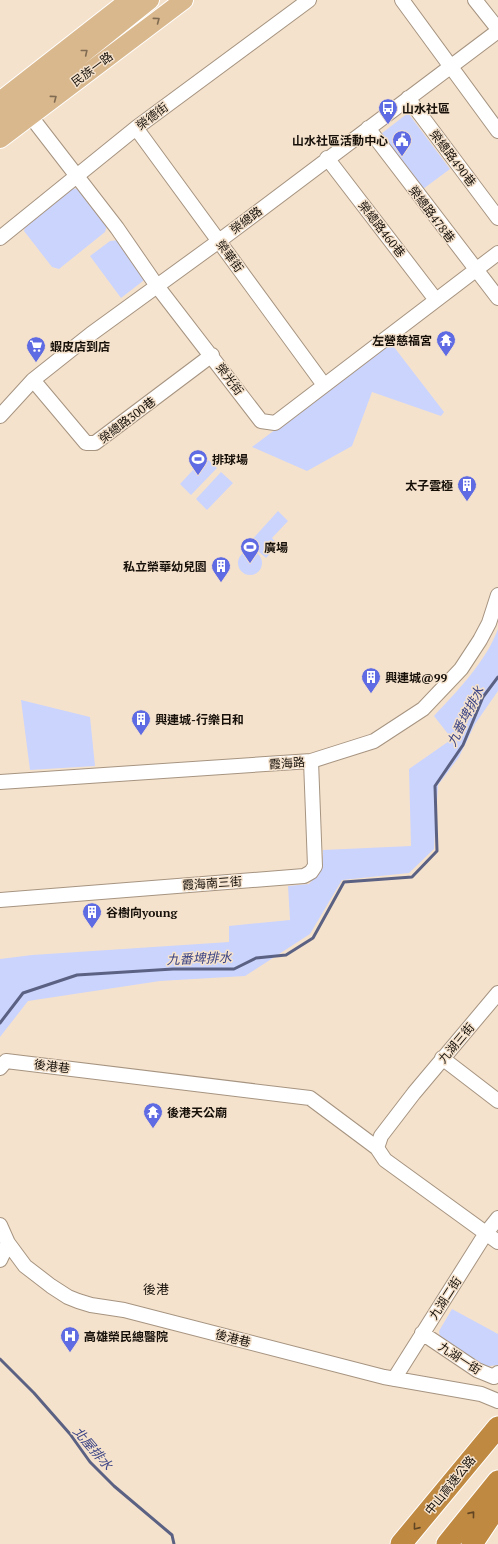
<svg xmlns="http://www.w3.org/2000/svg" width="498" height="1544" font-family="'PT Serif','Noto Sans TC',serif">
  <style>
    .green { fill: #cbd4fd }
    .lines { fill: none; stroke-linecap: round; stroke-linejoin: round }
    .stream { stroke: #5b6183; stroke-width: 3 }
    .minor-casing { stroke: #a69480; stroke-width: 16 }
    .major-casing { stroke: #fff; stroke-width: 20 }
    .highway-casing { stroke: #fff; stroke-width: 23 }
    .minor { stroke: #fff; stroke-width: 14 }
    .major { stroke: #d9b88e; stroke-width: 18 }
    .highway { stroke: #c08942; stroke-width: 21 }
    .oneway { stroke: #816c52 }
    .oneway2 { stroke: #624623 }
    .labels { text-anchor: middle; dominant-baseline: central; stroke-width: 3; stroke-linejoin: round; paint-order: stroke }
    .street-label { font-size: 12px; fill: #161009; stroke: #f5e2cd }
    .poi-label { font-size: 12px; font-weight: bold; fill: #161009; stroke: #f5e2cd; text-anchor: start }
    .water-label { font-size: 13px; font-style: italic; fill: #3b4485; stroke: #f5e2cd }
    .neighbourhood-label { font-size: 13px; fill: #161009; stroke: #f5e2cd }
  </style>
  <rect width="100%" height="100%" fill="#f5e2cd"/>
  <path class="green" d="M408,113L450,169L419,192L377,137Z
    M69,188L79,189L107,226L105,232L59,269L52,267L24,231L26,222Z
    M119,240L145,276L143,281L121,298L90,256L110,241Z
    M387,346L394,347L444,412L441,416L372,392L352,446L307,471L252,447Z
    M205,457L217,468L191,495L180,484Z
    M221,472L233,483L207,510L196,499Z
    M278,511L288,521L272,538L278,545L266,558L249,543Z
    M238 563a12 12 0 1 1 24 0a12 12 0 1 1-24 0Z
    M498,629V691L475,724L459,757L438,785L434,849L409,873L342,880L310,934L245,976L160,981L28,1001L0,1037V959L32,955L229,942V926L290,920L288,886L309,884L322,869L323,850L411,846L409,769L452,739L434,716C458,690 485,663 498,629Z
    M21,700L90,717L95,766L30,770Z
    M452,1309L498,1334V1365L482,1367L440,1339L439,1331Z"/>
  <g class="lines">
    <path class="stream" d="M0,1023L23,993L77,975L173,969H234L256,958L286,955L313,938L344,882L412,877L437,851L435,786L463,745L483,697L498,677
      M0,1359L34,1393L70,1434L90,1462L114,1486L172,1535L174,1544"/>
    <g class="minor-casing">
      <path id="minor" d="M402,0L498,131
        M475,0L498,29
        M408,98L498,218
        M25,109L117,228L157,286L261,421L275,423L498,253
        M136,128L324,385
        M368,128L498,298
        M327,158L436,300
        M0,238L136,128L309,0
        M33,380L86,443H95L212,355
        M0,416L33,380L91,334L219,241L498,31
        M0,782L311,761L374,741L423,709L461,669L480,640L489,623L498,595
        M0,900L304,876L311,872L315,866L311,761
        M498,993L414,1093L381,1136L377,1148L385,1160L498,1242
        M442,1058L498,1101
        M0,1068L6,1061L310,1098L377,1148
        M0,1225L8,1243L25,1266L51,1286L68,1297L78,1301L91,1305L124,1310L384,1377L481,1394L498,1401
        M0,1260L8,1243
        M422,1333L477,1370L494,1377L498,1373
        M394,1379L486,1233L498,1218"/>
    </g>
    <g class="major-casing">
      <path id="major" d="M0,101L129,0
        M0,120L150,0
        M0,139L184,0"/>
    </g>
    <g class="highway-casing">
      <path id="highway" d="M401,1544L498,1427
        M447,1544L498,1481
        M472,1544L498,1505"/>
    </g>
    <use href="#minor" class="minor"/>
    <use href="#major" class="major"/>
    <use href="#highway" class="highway"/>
  </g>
  <defs><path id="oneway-chevron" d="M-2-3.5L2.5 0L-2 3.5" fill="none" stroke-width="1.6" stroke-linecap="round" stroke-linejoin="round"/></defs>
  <g class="oneway">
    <use href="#oneway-chevron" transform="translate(157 20) rotate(-37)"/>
    <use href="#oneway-chevron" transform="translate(85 52) rotate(-39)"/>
    <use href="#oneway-chevron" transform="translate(54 98) rotate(-37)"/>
  </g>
  <g class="oneway2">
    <use href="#oneway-chevron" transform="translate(472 1514) rotate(-51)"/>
    <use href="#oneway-chevron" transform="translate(416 1527) rotate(129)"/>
  </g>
  <defs>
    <g id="bus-pin" transform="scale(1)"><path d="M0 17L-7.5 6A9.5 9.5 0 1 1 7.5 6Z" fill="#5f6be3" stroke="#f5e2cd"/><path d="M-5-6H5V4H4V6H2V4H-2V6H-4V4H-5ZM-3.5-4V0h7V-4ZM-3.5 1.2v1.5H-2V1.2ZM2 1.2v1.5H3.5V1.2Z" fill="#fff"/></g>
    <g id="civic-pin" transform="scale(1)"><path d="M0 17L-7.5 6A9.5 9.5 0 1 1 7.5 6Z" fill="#5f6be3" stroke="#f5e2cd"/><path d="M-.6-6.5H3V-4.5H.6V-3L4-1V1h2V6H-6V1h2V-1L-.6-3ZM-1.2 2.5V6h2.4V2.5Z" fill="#fff"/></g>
    <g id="temple-pin" transform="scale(1)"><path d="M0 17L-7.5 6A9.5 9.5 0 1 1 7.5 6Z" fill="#5f6be3" stroke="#f5e2cd"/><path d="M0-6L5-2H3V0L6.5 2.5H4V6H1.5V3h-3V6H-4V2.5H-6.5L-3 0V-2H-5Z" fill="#fff"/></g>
    <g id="supermarket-pin" transform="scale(1)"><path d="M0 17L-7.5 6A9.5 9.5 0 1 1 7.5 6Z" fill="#5f6be3" stroke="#f5e2cd"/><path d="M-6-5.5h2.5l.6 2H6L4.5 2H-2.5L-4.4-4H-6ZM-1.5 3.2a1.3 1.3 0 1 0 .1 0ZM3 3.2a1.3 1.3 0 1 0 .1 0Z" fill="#fff"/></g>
    <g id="stadium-pin" transform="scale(1)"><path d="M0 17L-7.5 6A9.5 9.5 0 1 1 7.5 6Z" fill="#5f6be3" stroke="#f5e2cd"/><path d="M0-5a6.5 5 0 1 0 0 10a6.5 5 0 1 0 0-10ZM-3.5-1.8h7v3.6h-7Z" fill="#fff"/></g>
    <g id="building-pin" transform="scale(1)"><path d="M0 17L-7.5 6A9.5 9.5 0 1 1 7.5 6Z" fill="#5f6be3" stroke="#f5e2cd"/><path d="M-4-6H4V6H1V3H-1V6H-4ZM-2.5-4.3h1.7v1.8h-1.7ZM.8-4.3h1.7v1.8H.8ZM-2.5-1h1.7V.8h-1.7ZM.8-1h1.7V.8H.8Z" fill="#fff"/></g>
    <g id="hospital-pin" transform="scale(1)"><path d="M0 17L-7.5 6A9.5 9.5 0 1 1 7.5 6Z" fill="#5f6be3" stroke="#f5e2cd"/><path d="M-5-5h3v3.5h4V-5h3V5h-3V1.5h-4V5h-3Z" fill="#fff"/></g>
  </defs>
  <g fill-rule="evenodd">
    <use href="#bus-pin" x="388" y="108"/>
    <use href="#civic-pin" x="402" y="140"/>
    <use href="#temple-pin" x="446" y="340"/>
    <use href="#supermarket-pin" x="36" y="346"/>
    <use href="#stadium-pin" x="198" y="459"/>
    <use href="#building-pin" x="467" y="485"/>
    <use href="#stadium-pin" x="250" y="547"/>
    <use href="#building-pin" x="221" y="566"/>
    <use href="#building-pin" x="371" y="677"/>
    <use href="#building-pin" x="141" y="719"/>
    <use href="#building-pin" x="92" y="912"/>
    <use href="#temple-pin" x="153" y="1112"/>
    <use href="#hospital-pin" x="70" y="1336"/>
  </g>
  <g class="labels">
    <g class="street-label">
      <text transform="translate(92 69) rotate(-37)">民族一路</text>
      <text transform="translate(152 116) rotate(-37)">榮德街</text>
      <text transform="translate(453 158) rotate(53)">榮總路490巷</text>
      <text transform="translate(432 214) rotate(53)">榮總路478巷</text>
      <text transform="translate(246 220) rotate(-37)">榮總路</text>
      <text transform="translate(382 229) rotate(52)">榮總路460巷</text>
      <text transform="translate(230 256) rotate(54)">榮華街</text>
      <text transform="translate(230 379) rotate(53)">榮光街</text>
      <text transform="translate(127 420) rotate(-37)">榮總路300巷</text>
      <text transform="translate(287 763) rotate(-4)">霞海路</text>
      <text transform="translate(212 883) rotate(-4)">霞海南三街</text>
      <text transform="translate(456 1043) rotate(-50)">九湖三街</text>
      <text transform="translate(52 1066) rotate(7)">後港巷</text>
      <text transform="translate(445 1298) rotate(-57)">九湖二街</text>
      <text transform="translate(233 1338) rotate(14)">後港巷</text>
      <text transform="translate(460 1358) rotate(33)">九湖一街</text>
      <text transform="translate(450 1485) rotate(-51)">中山高速公路</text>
    </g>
    <g class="poi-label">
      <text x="402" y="108">山水社區</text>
      <text x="388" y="140" text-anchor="end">山水社區活動中心</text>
      <text x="432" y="340" text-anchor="end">左營慈福宮</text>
      <text x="50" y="346">蝦皮店到店</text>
      <text x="212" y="459">排球場</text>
      <text x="453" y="485" text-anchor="end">太子雲極</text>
      <text x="264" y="547">廣場</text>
      <text x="207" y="566" text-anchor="end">私立榮華幼兒園</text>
      <text x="385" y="677">興連城@99</text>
      <text x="155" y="719">興連城-行樂日和</text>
      <text x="106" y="912">谷樹向young</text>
      <text x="167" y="1112">後港天公廟</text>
      <text x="84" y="1336">高雄榮民總醫院</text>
    </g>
    <g class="water-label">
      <text transform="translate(465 716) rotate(-63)">九番埤排水</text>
      <text transform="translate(199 958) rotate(-2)">九番埤排水</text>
      <text transform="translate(93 1448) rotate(49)">北屋排水</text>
    </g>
    <g class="neighbourhood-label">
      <text x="156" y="1289">後港</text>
    </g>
  </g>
</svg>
